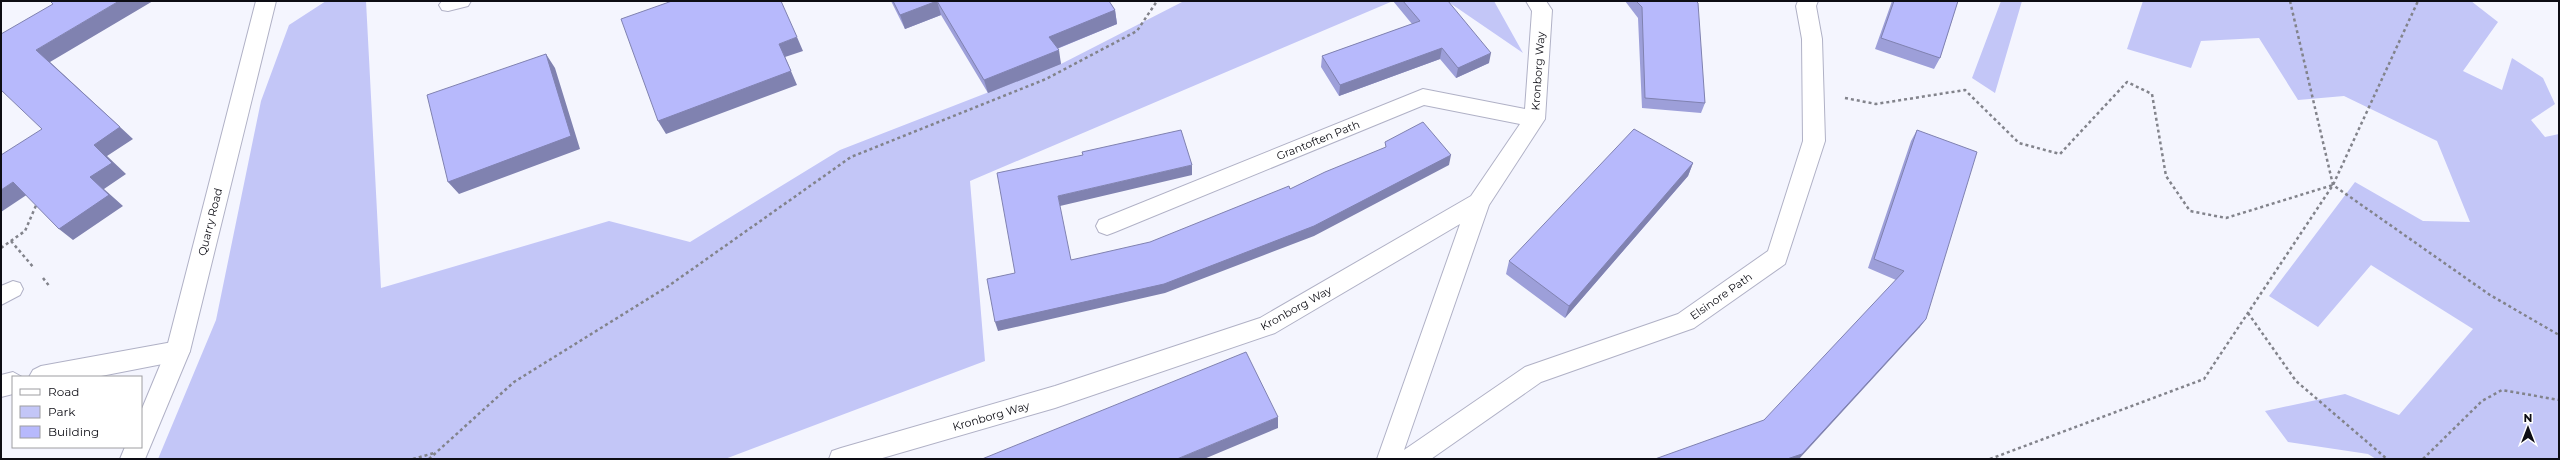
<svg xmlns="http://www.w3.org/2000/svg" width="2560" height="460" font-family="Montserrat,sans-serif">
  <style>
    .green { fill: #c3c6f7 }
    .lines { fill: none; stroke-linecap: round; stroke-linejoin: round }
    .service-casing { stroke: #b0b1c6; stroke-width: 2 }
    .minor-casing { stroke: #b0b1c6; stroke-width: 2 }
    .tertiary-casing { stroke: #b0b1c6; stroke-width: 2 }
    .path { stroke: #82838b; stroke-width: 2.5; stroke-dasharray: 3 3; stroke-linecap: butt }
    .service { fill: #fff; fill-rule: evenodd }
    .minor { fill: #fff; fill-rule: evenodd }
    .tertiary { fill: #fff; fill-rule: evenodd }
    .wall { fill: #9d9fd9 }
    .shaded-wall { fill: #8082b0 }
    .building { fill: #b7b9fc; stroke: #8082b0 }
    .labels { text-anchor: middle; dominant-baseline: central; stroke-width: 3; stroke-linejoin: round; paint-order: stroke }
    .street-label { font-size: 11px; fill: #0d0d14; stroke: #fff }
  </style>
  <rect width="100%" height="100%" fill="#f4f5fe"/>
  <path class="green" d="M326,1H366L381,288L609,221L690,242L840,150L1061,64L1184,1H1393L970,181L985,361L725,459H158L216,320L261,101L289,25Z
    M1447,1H1494L1523,53Z
    M2001,1H2022L1995,93L1972,78Z
    M2143,1H2471L2498,22L2463,71L2502,90L2512,58L2543,78L2555,104L2531,120L2545,137L2559,134V459H2376L2368,454L2288,442L2265,411L2345,394L2399,415L2473,329L2371,265L2318,327L2269,296L2355,182L2423,221L2470,222L2437,141L2344,96L2298,100L2259,38L2201,41L2191,68L2127,49Z"/>
  <g class="lines">
    <g class="service-casing">
      <path id="service" d="M442,1H471L468,6L448,11L442,10L439,5Z
        M13,281L20,283L23,289L20,295L1,305V286Z"/>
    </g>
    <g class="minor-casing">
      <path id="minor" d="M1526,1H1546L1552,10L1545,119L1489,205L1404,450L1525,367L1678,314L1768,251L1803,141L1802,39L1796,6L1798,1H1818L1816,6L1822,39L1825,141L1785,264L1694,328L1541,382L1431,459H1377L1460,224L1275,333L1055,408L879,459H829L832,451L841,448L1055,386L1260,318L1471,196L1520,124L1424,105L1115,232L1107,235L1099,232L1096,226L1099,220L1423,89L1525,109L1532,11Z
        M178,341L186,344L190,351L186,358L178,361L96,377H29L33,370L41,366Z
        M13,372L22,377H13V394L1,397V375Z"/>
    </g>
    <g class="tertiary-casing">
      <path id="tertiary" d="M256,1H276L190,351L145,459H120L125,447H141V411L166,351Z"/>
    </g>
    <path class="path" d="M2290,1L2333,185L2490,295L2559,335
      M1845,98L1876,104L1965,90L2019,143L2060,154L2127,82L2152,94L2166,176L2190,211L2226,218L2333,185
      M11,241L34,268
      M1,248L25,231L37,203
      M43,278L50,287
      M2248,313L2296,381L2387,459
      M413,459L434,453
      M429,459L514,382L667,287L851,157L1046,79L1137,31L1157,1
      M1990,459L2204,379L2333,185L2418,1
      M2423,459L2482,401L2502,390L2559,400"/>
    <use href="#service" class="service"/>
    <use href="#minor" class="minor"/>
    <use href="#tertiary" class="tertiary"/>
  </g>
  <path class="wall" d="M891,1H1109L1115,10L1117,24L1057,49L1061,64L988,93L941,15L905,29Z
    M1393,1H1448L1489,63L1456,78L1440,59L1339,96L1321,67L1322,56L1412,24Z
    M1625,1H1696L1705,103L1701,113L1642,108L1638,18Z
    M1892,1H1958L1940,58L1934,69L1875,49Z
    M1917,130L1926,319L1919,328L1896,280L1868,268L1911,141Z
    M1693,163L1688,176L1565,318L1506,274L1509,261Z"/>
  <path class="shaded-wall" d="M119,1H153L50,62L133,139L107,156L126,174L104,189L123,206L73,240L59,229L90,177L94,145L36,50Z
    M937,1L941,15L905,29L900,15Z
    M1115,10L1117,24L1051,51L1049,37Z
    M797,37L803,51L785,57L797,85L666,134L658,121L779,44Z
    M1442,48L1440,59L1339,96L1340,85Z
    M1059,50L1061,64L988,93L984,80Z
    M1491,53L1489,63L1456,78L1458,68Z
    M546,54L555,68L580,149L459,194L448,182Z
    M1451,155L1449,165L1314,236L1165,293L998,331L995,322Z
    M1693,163L1688,176L1565,318L1569,306Z
    M1192,165V175L1060,206L1058,196Z
    M13,182L28,194L1,212V190Z
    M1926,319L1919,328L1799,459H1787Z
    M1278,417V428L1204,459H1177Z"/>
  <path class="building" d="M50,1H119L36,50L120,127L94,145L112,163L90,177L109,195L59,229L13,182L1,190V155L42,129L1,90V34L53,4Z
    M672,1H781L797,37L779,44L791,71L658,121L621,19Z
    M893,1H1109L1115,10L1049,37L1059,50L984,80L937,1L900,15Z
    M1403,1H1448L1491,53L1458,68L1442,48L1340,85L1322,56L1420,21Z
    M1636,1H1696L1698,3L1705,103L1645,98L1642,7Z
    M1894,1H1958L1940,58L1881,38Z
    M546,54L571,136L448,182L427,95Z
    M1423,122L1451,155L1314,226L1164,284L995,322L987,279L1015,273L997,173L1083,155L1082,152L1181,130L1192,165L1058,196L1071,260L1150,242L1289,186L1290,189L1325,172L1386,147L1385,142Z
    M1634,129L1693,163L1569,306L1509,261Z
    M1917,130L1977,152L1926,319L1802,454L1787,459H1655L1764,420L1904,271L1874,259Z
    M1246,352L1278,417L1177,459H982Z"/>
  <g class="labels">
    <g class="street-label">
      <text transform="translate(1538 71) rotate(-86)">Kronborg Way</text>
      <text transform="translate(1318 140) rotate(-22)">Grantoften Path</text>
      <text transform="translate(210 222) rotate(-76)">Quarry Road</text>
      <text transform="translate(1721 296) rotate(-35)">Elsinore Path</text>
      <text transform="translate(1296 308) rotate(-29)">Kronborg Way</text>
      <text transform="translate(991 416) rotate(-16)">Kronborg Way</text>
    </g>
  </g>
  <rect width="2560" height="460" fill="none" stroke="#0d0d14" stroke-width="4"/>
  <rect x="12" y="376" width="130" height="72" fill="#ffffff" stroke="#9e9ea1"/>
  <rect x="20" y="389" width="20" height="6" fill="#ffffff" stroke="#9e9ea1"/>
  <text x="48" y="396" font-size="12" fill="#0d0d14">Road</text>
  <rect x="20" y="406" width="20" height="12" fill="#c3c6f7" stroke="#9e9ea1"/>
  <text x="48" y="416" font-size="12" fill="#0d0d14">Park</text>
  <rect x="20" y="426" width="20" height="12" fill="#b7b9fc" stroke="#9e9ea1"/>
  <text x="48" y="436" font-size="12" fill="#0d0d14">Building</text>
  <g transform="translate(2528 428)" stroke="#ffffff" stroke-width="3" paint-order="stroke">
  <path d="M0-3L7 15L0 10L-7 15Z" fill="#0d0d14"/>
  <text y="-6" font-size="11" font-weight="bold" text-anchor="middle" fill="#0d0d14">N</text>
  </g>
</svg>
